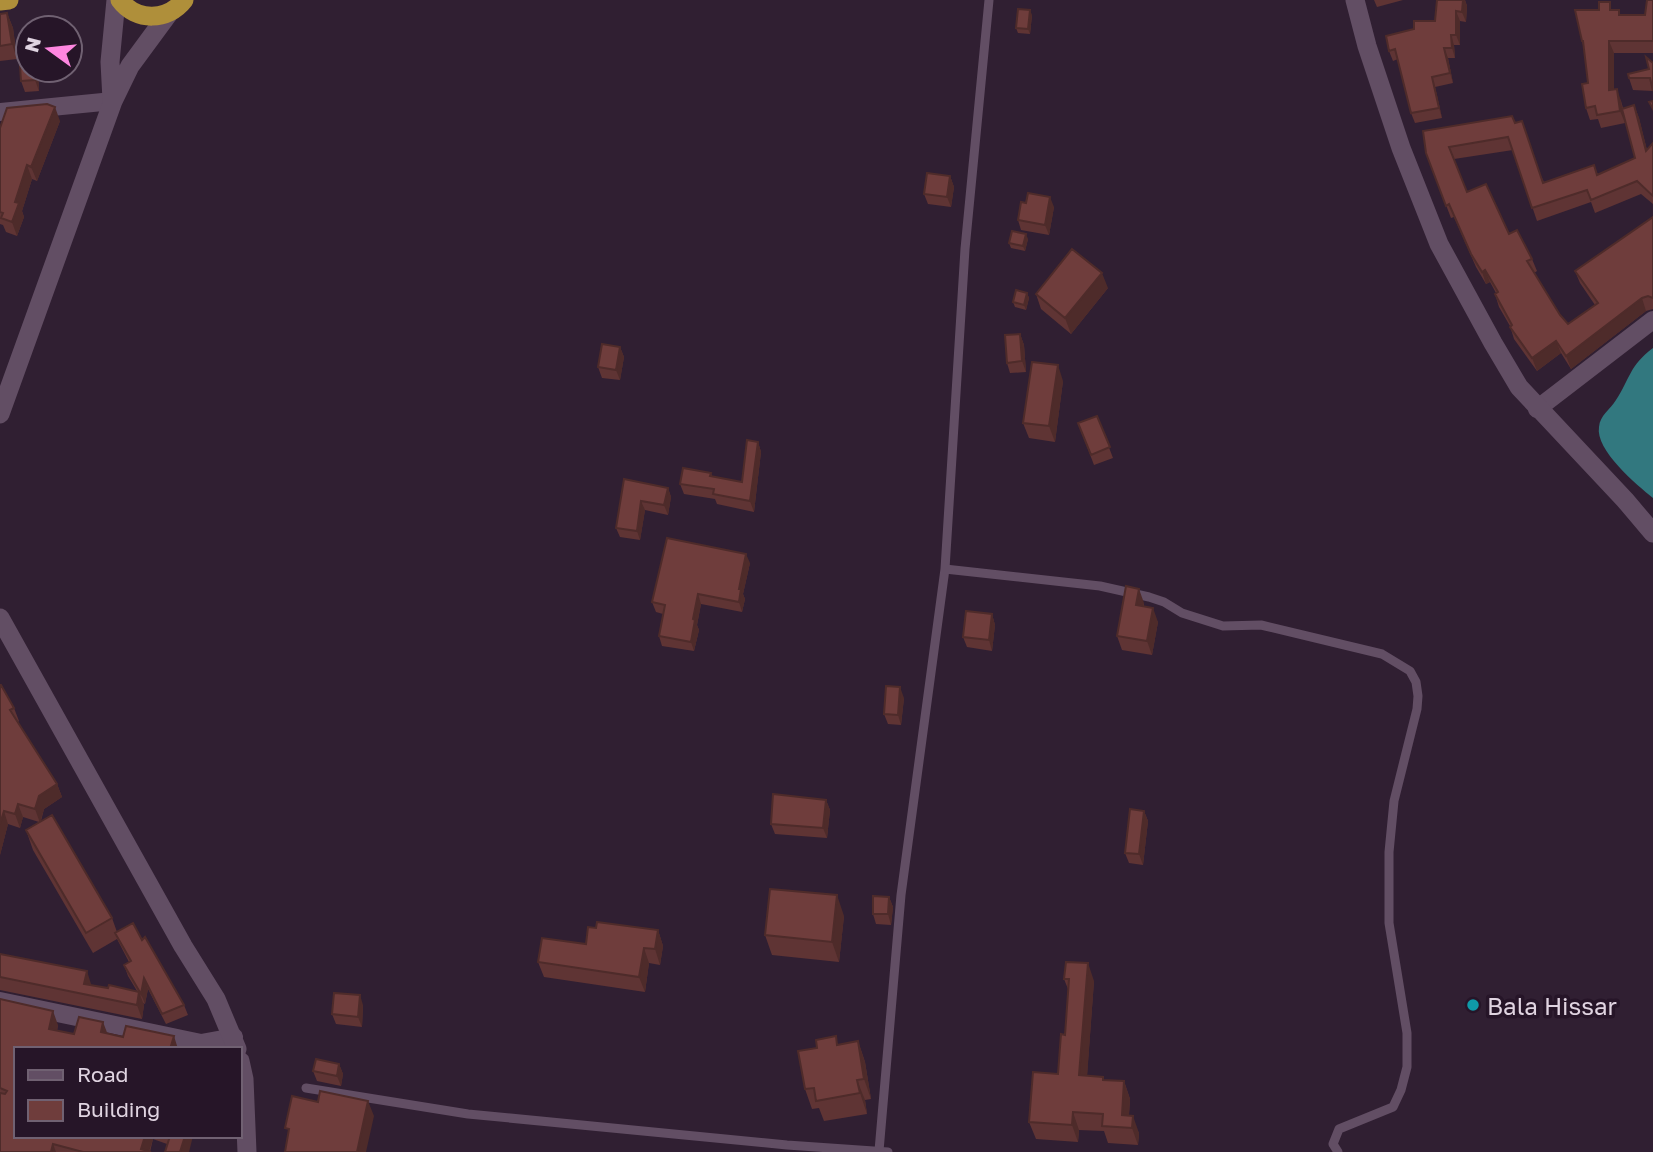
<svg xmlns="http://www.w3.org/2000/svg" width="1653" height="1152" font-family="'Golos Text',sans-serif">
  <style>
    .water { fill: #32787f }
    .lines { fill: none; stroke-linecap: round; stroke-linejoin: round }
    .service { stroke: #624e64; stroke-width: 9 }
    .minor { stroke: #624e64; stroke-width: 18 }
    .tertiary { stroke: #624e64; stroke-width: 19 }
    .secondary { stroke: #624e64; stroke-width: 19 }
    .trunk { stroke: #af8f3a; stroke-width: 19 }
    .wall { fill: #5f3434 }
    .shaded-wall { fill: #4e2b2a }
    .building { fill: #6f3d3c; stroke: #4e2b2a; stroke-width: 2 }
    .culture-dot { fill: #0f9aa8; stroke: #261528; stroke-width: 2.5 }
    .labels { text-anchor: middle; dominant-baseline: central; stroke-width: 7; stroke-linejoin: round; paint-order: stroke }
    .poi-label { font-size: 24px; fill: #e0d4e1; stroke: #261528; text-anchor: start }
  </style>
  <rect width="100%" height="100%" fill="#301f32"/>
  <path class="water" d="M1653,348V498C1637,485 1595,450 1599,427C1600,415 1610,410 1616,400C1630,379 1629,366 1653,348Z"/>
  <g class="lines">
    <path class="service" d="M945,569L1100,586L1149,597L1164,602L1182,613L1223,626L1261,625L1382,654L1410,671L1416,682L1418,696L1417,709L1394,801L1389,852V923L1407,1033V1067L1401,1090L1393,1107L1339,1129L1333,1144L1338,1152
      M306,1088L468,1114L787,1145L888,1152
      M879,1151L901,895L945,569L965,249L989,0"/>
    <path class="minor" d="M0,112L113,101
      M1537,409L1653,320
      M0,1001L201,1043L234,1037"/>
    <path class="tertiary" d="M1355,0L1367,46L1401,148L1439,244L1493,343L1519,387L1625,500L1653,533"/>
    <path class="secondary" d="M112,100L110,62L116,0
      M0,414L113,101L130,66L169,13
      M0,618L183,946L216,999L237,1049
      M240,1061L244,1079L247,1152"/>
    <path class="trunk" d="M120,0C136,22 168,21 184,0
      M0,1L9,0"/>
  </g>
  <path class="wall" d="M1374,0H1403L1377,7Z
    M1437,0H1465L1467,6L1466,22L1460,21V45H1454L1455,58H1448L1453,83L1435,87L1442,118L1415,123L1411,113L1398,59L1393,61L1389,51L1414,29L1435,21Z
    M1653,0V53H1614V89L1621,101L1623,108L1634,105L1639,118L1647,150L1653,143V204L1641,194L1595,213L1591,202L1537,221L1513,150L1454,159L1467,192L1532,259L1537,271L1534,273L1560,315L1568,324L1595,305L1580,283L1575,271L1653,217V309L1646,311L1571,369L1561,353L1537,371L1514,339L1510,326L1499,307L1495,294L1496,293L1490,282L1486,284L1476,267L1454,217L1451,218L1426,153L1515,123L1544,182L1597,175L1635,158L1623,111L1625,123L1601,128L1598,119L1590,120L1586,108L1588,83L1584,49L1582,41L1613,10L1621,15H1645Z
    M7,13L13,28L17,59L0,61V14Z
    M1032,15L1030,34L1018,33L1016,28Z
    M1649,69L1653,91L1633,90L1629,78Z
    M28,70H38L39,91L25,92L21,81Z
    M60,121L37,181L32,179L22,211L24,217L17,236L6,232L3,225L0,224V128Z
    M950,176L954,187L951,207L928,204L924,194Z
    M1026,203L1054,207L1049,235L1021,230L1018,220Z
    M1028,239L1025,251L1011,248L1009,243Z
    M1108,288L1071,334L1041,309L1036,294Z
    M1027,293L1029,298L1026,310L1015,307L1013,302Z
    M1020,334L1024,345L1026,372L1010,373L1007,363Z
    M620,347L624,357L620,380L602,378L598,367Z
    M1063,381L1055,442L1029,438L1023,423Z
    M1097,416L1113,458L1094,465L1078,423Z
    M758,442L761,452L754,512L717,504L715,499L684,494L680,484L711,473L712,476L742,482Z
    M624,479L668,488L671,497L668,515L645,510L640,540L620,537L616,528Z
    M750,563L743,594L745,599L742,612L701,604L697,625L699,630L694,651L662,646L659,636L663,614L656,612L652,602Z
    M1144,603V606L1158,622L1152,655L1122,650L1117,636Z
    M992,614L995,625L992,651L967,647L963,637Z
    M0,685L14,708L19,721L18,722L57,784L62,797L44,809L41,821L112,918L117,932L142,940L184,1005L188,1015L166,1024L148,989L145,1004L143,1003L144,1005L142,1019L0,990V954L91,984V985L108,988L137,991L128,976L124,965L129,962L117,939L93,953L33,850L26,830L39,822L23,817L20,828L8,824L0,855Z
    M904,698L901,725L888,724L884,714Z
    M826,800L830,810L827,838L775,834L771,824Z
    M1144,811L1148,821L1143,865L1129,863L1125,853Z
    M889,897L893,907L891,925L876,924L873,914Z
    M844,916L839,962L772,955L765,935Z
    M596,928L658,930L663,946L660,965L649,963L645,992L544,977L538,962L586,944Z
    M1064,979L1094,981L1087,1075L1103,1077L1104,1080L1124,1081L1130,1099L1129,1115L1139,1133L1138,1145L1108,1143L1104,1131L1079,1130L1078,1142L1036,1139L1029,1122L1058,1074L1065,1035L1068,989Z
    M0,999L58,1025L57,1031L74,1034L107,1033L123,1037L174,1036L16,1049V1136H193L167,1144L153,1139L150,1152H151H0Z
    M363,1005L362,1027L336,1024L332,1014Z
    M858,1041L865,1062L871,1099L865,1100L867,1114L824,1121L819,1108L812,1109L805,1089L839,1045Z
    M339,1064L343,1074L341,1086L317,1081L313,1071Z"/>
  <path class="shaded-wall" d="M1463,0H1465L1467,6L1466,22L1462,12Z
    M1030,10L1032,15L1030,34L1028,29Z
    M1456,11L1460,21V45L1456,35Z
    M7,13L13,28L17,59L12,44Z
    M1451,35L1454,45L1455,58L1452,48Z
    M1609,41L1614,53V103L1609,90Z
    M1444,48L1448,58L1453,83L1450,73Z
    M35,70H38L39,91L35,80Z
    M1432,77L1435,87L1442,118L1439,108Z
    M1617,89L1621,101L1625,123L1620,111Z
    M1634,105L1639,118L1650,163L1646,151Z
    M55,107L60,121L37,181L31,167Z
    M27,165L32,179L22,211L24,217L17,236L12,222L15,202Z
    M950,176L954,187L951,207L947,197Z
    M1050,197L1054,207L1049,235L1045,225Z
    M1026,234L1028,239L1025,251L1023,246Z
    M1485,270L1490,282L1486,284L1482,272Z
    M1102,273L1108,288L1071,334L1065,318Z
    M1027,293L1029,298L1026,310L1024,305Z
    M1642,298L1646,311L1571,369L1566,356Z
    M1020,334L1024,345L1026,372L1022,361Z
    M1556,341L1561,353L1537,371L1532,358Z
    M620,347L624,357L620,380L616,370Z
    M1058,365L1063,381L1055,442L1049,426Z
    M758,442L761,452L754,512L750,501Z
    M668,488L671,497L668,515L664,505Z
    M641,501L645,510L640,540L637,531Z
    M746,554L750,563L743,594L745,599L742,612L739,602V589Z
    M1139,589L1144,603L1141,619L1136,605Z
    M698,594L701,604L697,625L699,630L694,651L691,642L693,619Z
    M1153,608L1158,622L1152,655L1147,641Z
    M992,614L995,625L992,651L989,640Z
    M900,687L904,698L901,725L898,715Z
    M57,784L62,797L44,809L40,823L35,809L39,796Z
    M826,800L830,810L827,838L823,828Z
    M18,804L23,817L20,828L15,814Z
    M4,811L8,824L0,855V824Z
    M1144,811L1148,821L1143,865L1139,854Z
    M837,895L844,916L839,962L832,942Z
    M889,897L893,907L891,925L888,914Z
    M658,930L663,946L660,965L655,949Z
    M644,948L649,963L645,992L639,977Z
    M1088,963L1094,981L1086,1092L1079,1075Z
    M87,971L91,984L89,996L84,984Z
    M144,978L148,989L145,1004L141,994Z
    M139,992L144,1005L142,1019L137,1005Z
    M360,995L363,1005L362,1027L358,1017Z
    M53,1011L58,1025L54,1042L49,1029Z
    M103,1022L108,1035L101,1032Z
    M174,1036L178,1049H170Z
    M858,1041L865,1062L871,1099L864,1079Z
    M339,1064L343,1074L341,1086L337,1076Z
    M857,1080L865,1100L867,1114L860,1093Z
    M1124,1081L1130,1099L1128,1127L1122,1115Z
    M368,1101L374,1116L366,1152H357Z
    M1073,1112L1079,1130L1078,1142L1072,1125Z
    M1133,1116L1139,1133L1138,1145L1132,1128Z
    M145,1136H152L153,1139L149,1152L141,1149Z
    M185,1136H193L189,1152H180Z
    M53,1144L56,1152H51Z"/>
  <path class="building" d="M1437,0H1463L1462,12L1456,11V35H1451L1452,48H1444L1450,73L1432,77L1439,108L1411,113L1395,49L1389,51L1386,36L1414,29V21H1435Z
    M1647,0H1653V41H1609V90L1617,89L1620,111L1597,115L1595,106L1586,108L1582,84L1588,83L1583,41H1582L1575,10H1599V2H1610V10H1619V15H1645Z
    M1018,9L1030,10L1028,29L1016,28Z
    M7,13L12,44L0,46V14Z
    M28,50V70H35V80L21,81L19,51Z
    M1646,57L1653,63V91L1650,78H1629L1628,74L1649,69Z
    M1653,101V109L1649,102Z
    M47,104L55,107L31,167L27,165L15,202L19,203L12,222L1,218L3,213L0,212V128L7,108Z
    M1634,105L1646,151L1653,143V196L1637,181L1591,200L1587,190L1532,208L1508,137L1449,147L1467,192L1486,184L1509,234L1517,230L1532,259L1527,261L1560,315L1568,324L1598,303L1575,271L1653,217V298L1648,296L1642,298L1566,356L1556,341L1532,358L1510,327L1512,325L1495,294L1498,292L1485,270L1482,272L1471,254L1449,204L1446,206L1426,153L1423,131L1512,116L1515,123L1522,121L1543,183L1594,165L1597,175L1635,158L1622,109Z
    M927,173L950,176L947,197L924,194Z
    M1028,193L1050,197L1045,225L1018,220L1021,202L1026,203Z
    M1012,231L1026,234L1023,246L1009,243Z
    M1072,249L1102,273L1065,318L1036,294Z
    M1016,290L1027,293L1024,305L1013,302Z
    M1020,334L1022,361L1007,363L1005,335Z
    M602,344L620,347L616,370L598,367Z
    M1032,362L1058,365L1049,426L1023,423Z
    M1097,416L1110,447L1091,455L1078,423Z
    M747,440L758,442L750,501L713,494L714,489L680,484L683,468L711,473L710,476L742,482Z
    M624,479L668,488L664,505L641,501L637,531L616,528Z
    M667,538L746,554L739,589H741L739,602L698,594L693,619L695,620L691,642L659,636L665,605L652,602Z
    M1126,586L1139,589L1136,605L1153,608L1147,641L1117,636Z
    M966,611L992,614L989,640L963,637Z
    M0,685H1L14,708L10,710L57,784L39,796L35,809L18,804L15,814L4,811L0,824Z
    M886,686L900,687L898,715L884,714Z
    M773,794L826,800L823,828L771,824Z
    M1130,809L1144,811L1139,854L1125,853Z
    M52,815L112,918L86,933L26,830Z
    M770,889L837,895L832,942L765,935Z
    M873,896L889,897L888,914H873Z
    M597,922L658,930L655,949L644,948L639,977L538,962L542,938L586,944L588,927L596,928Z
    M133,923L142,940L145,937L184,1005L162,1014L144,978L141,994L124,965L131,961L115,933Z
    M0,954L87,971L84,984L108,988L109,985L139,992L137,1005L0,977Z
    M1066,962L1088,963L1079,1075L1103,1077V1080L1124,1081L1122,1115L1133,1116L1132,1128L1102,1126L1103,1114L1073,1112L1072,1125L1029,1122L1033,1072L1058,1074L1061,1034L1065,1035L1069,979H1064Z
    M334,993L360,995L358,1017L332,1014Z
    M0,999L53,1011L49,1029L74,1034L79,1017L103,1022L101,1032L123,1037L126,1026L174,1036L170,1049H16V1136H145L141,1149L151,1152H83L53,1144L51,1152H0V1093L5,1094L7,1091L0,1088Z
    M836,1036L837,1045L858,1041L864,1079L857,1080L860,1093L816,1101L814,1088L805,1089L798,1051L817,1048L816,1040Z
    M316,1059L339,1064L337,1076L313,1071Z
    M320,1091L368,1101L357,1152H285L289,1129L285,1128L292,1096L318,1102Z
    M170,1136H185L180,1152H165Z"/>
  <circle class="culture-dot" cx="1473" cy="1005" r="7"/>
  <g class="labels">
    <g class="poi-label">
      <text x="1487" y="1005">Bala Hissar</text>
    </g>
  </g>
  <rect x="14" y="1047" width="228" height="91" fill="#261528" stroke="#706172" stroke-width="2"/>
  <rect x="28" y="1070" width="35" height="10" fill="#624e64" stroke="#706172" stroke-width="2"/>
  <text x="77" y="1082" font-size="21" fill="#e0d4e1">Road</text>
  <rect x="28" y="1100" width="35" height="21" fill="#6f3d3c" stroke="#706172" stroke-width="2"/>
  <text x="77" y="1117" font-size="21" fill="#e0d4e1">Building</text>
  <g transform="translate(49 49) rotate(285)"><circle r="33" fill="#261528" stroke="#706172" stroke-width="2"/>
  <path d="M0-5L12 26L0 18L-12 26Z" fill="#fe86e0"/>
  <text y="-10" font-size="19" font-weight="bold" text-anchor="middle" fill="#e0d4e1">N</text>
  </g>
</svg>
